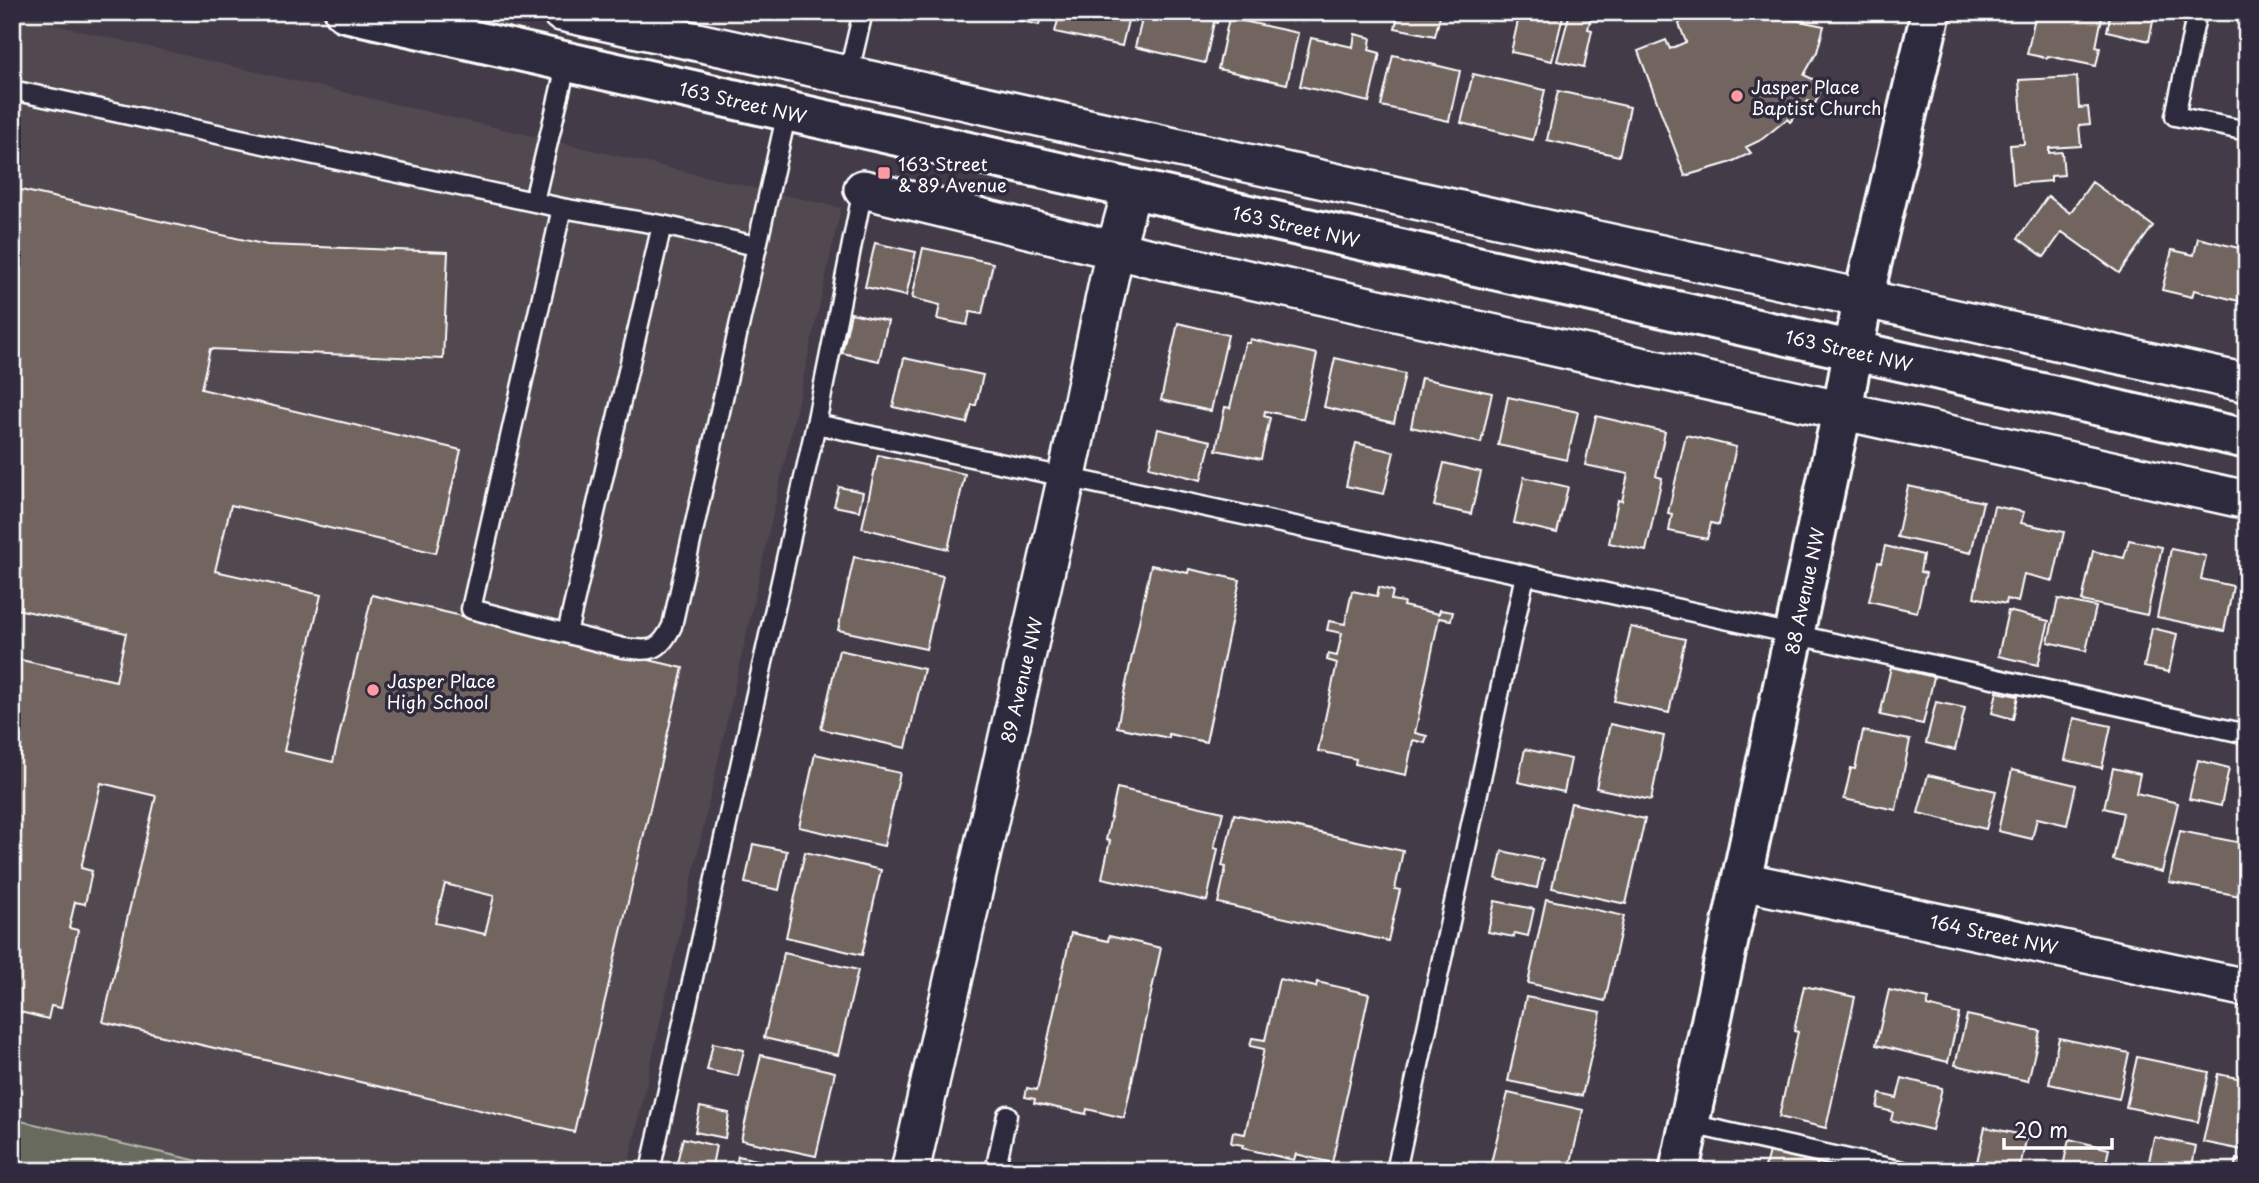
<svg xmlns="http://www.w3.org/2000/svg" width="2259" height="1183" font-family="'Playpen Sans',sans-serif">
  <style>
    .built { fill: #514850 }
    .green { fill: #686b5d; stroke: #b4b5ae; stroke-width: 2 }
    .building { fill: #726561; stroke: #fff; stroke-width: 2; fill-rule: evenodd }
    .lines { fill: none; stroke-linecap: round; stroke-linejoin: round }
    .service-casing { stroke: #fff; stroke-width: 23 }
    .minor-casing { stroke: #fff; stroke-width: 42 }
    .tertiary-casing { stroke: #fff; stroke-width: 44 }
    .secondary-casing { stroke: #fff; stroke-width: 44 }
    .service { stroke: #2f2a3d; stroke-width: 18 }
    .minor { stroke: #2f2a3d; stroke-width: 37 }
    .tertiary { stroke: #2f2a3d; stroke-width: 38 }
    .secondary { stroke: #2f2a3d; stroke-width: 38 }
    .poi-dot { fill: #ff9aa2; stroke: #2f2a3d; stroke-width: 2.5 }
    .labels { text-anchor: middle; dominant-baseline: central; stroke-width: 7; stroke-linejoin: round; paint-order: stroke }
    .poi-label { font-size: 18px; fill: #fff; stroke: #2f2a3d; text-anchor: start }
    .street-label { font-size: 18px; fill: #fff; stroke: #2f2a3d }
  </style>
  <rect width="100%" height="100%" fill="#433c48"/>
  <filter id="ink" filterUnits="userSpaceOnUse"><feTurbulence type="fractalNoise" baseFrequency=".0143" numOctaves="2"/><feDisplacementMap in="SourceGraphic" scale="14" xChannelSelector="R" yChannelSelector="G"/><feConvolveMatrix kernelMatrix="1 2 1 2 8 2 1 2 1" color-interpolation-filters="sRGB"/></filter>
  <g filter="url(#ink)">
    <path class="built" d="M12,15L841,208L627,1171H12Z"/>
    <path class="green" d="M12,1119L243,1171H12Z"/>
    <path class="building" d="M982,12H1042L1039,25Z
      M1060,12H1130L1122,46L1055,32Z
      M1144,12H1219L1217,23L1214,22L1205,63L1135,47Z
      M1399,12H1441L1435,36L1395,28Z
      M1520,12H1547L1563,16L1552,61L1511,52Z
      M1570,12H1592L1588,29L1592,30L1584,67L1557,61Z
      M1689,12H1755L1824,26L1817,52L1804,75L1819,82L1815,89L1820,92L1815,104L1808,101L1790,122L1787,119L1761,140L1746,147L1751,153L1729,163L1685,176L1638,51L1666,40L1670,49L1686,42L1679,24Z
      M2036,12L2050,15V12H2103L2096,47L2100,48L2096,66L2048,56L2047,58L2027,54Z
      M2111,12H2155L2149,41L2107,31Z
      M2233,12H2247V21L2232,17Z
      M1229,18L1298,33L1287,84L1218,69Z
      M1355,34L1371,38L1369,50L1380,53L1369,102L1300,86L1311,38L1353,47Z
      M1393,55L1460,71L1449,121L1381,106Z
      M1473,74L1545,90L1533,140L1461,123Z
      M2077,77L2079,108L2088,107L2090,124L2079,125L2081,146L2049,148V153L2062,152L2064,175L2051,176V181L2013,184L2010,145L2024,144L2019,80Z
      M1558,91L1630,107L1619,156L1547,140Z
      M2092,182L2153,226L2119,273L2062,232L2044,257L2018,238L2048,196L2070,213Z
      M12,188L267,245L448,252L443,359L210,349L201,389L461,450L436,553L231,505L215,571L321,595L284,751L333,762L372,595L683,668L574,1132L103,1022L156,796L101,783L81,868L92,871L85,904L75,902L69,928L78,930L61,1008L51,1006L48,1019L12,1010V658L116,681L126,633L12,608ZM445,884L494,896L485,934L435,923Z
      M2198,238L2247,250V303L2194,290L2192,297L2162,290L2172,250L2194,255Z
      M875,243L916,252L906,296L865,287Z
      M923,248L993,263L982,314L970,312L967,325L937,319L940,305L912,298Z
      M851,313L888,321L879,361L842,353Z
      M1178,323L1228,335L1211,411L1161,400Z
      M1250,339L1317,354L1303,419L1265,411L1264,416L1270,418L1261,459L1216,450L1225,407L1230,408L1245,343H1249Z
      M904,358L983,375L976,405H972L967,423L893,407Z
      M1335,358L1405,374L1394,423L1324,407Z
      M1421,378L1492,393L1481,443L1411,427Z
      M1508,397L1578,412L1567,460L1498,445Z
      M1596,416L1665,432L1656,476L1662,478L1646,551L1609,543L1618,500L1622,501L1628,474L1585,465Z
      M1158,429L1211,441L1201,480L1149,467Z
      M1686,435L1736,447L1719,525L1711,523L1707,539L1669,531L1672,514L1668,513Z
      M1356,443L1394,452L1384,494L1346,486Z
      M878,455L965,474L948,549L862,528Z
      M1444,463L1481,472L1471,514L1434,506Z
      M1524,477L1568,487L1557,533L1514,523Z
      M1908,486L1983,502L1971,553L1897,537Z
      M839,487L863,492L859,511L834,506Z
      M1994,506L2024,512L2021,523L2064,532L2053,581L2024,574L2018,602L2007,599L2006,604L1974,597Z
      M2129,540L2162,547L2147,615L2082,601L2093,551L2124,558Z
      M1885,546L1923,555L1920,572L1926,573L1917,612L1869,601L1878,562L1881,563Z
      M2171,549L2206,556L2201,579L2233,586L2224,631L2157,617Z
      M854,557L943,576L926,649L838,630Z
      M1151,565L1188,573L1189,569L1240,580L1206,742L1169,734V738L1117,727Z
      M1379,587L1393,591L1391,600L1404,602L1403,606L1439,614L1440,610L1453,612L1451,620L1439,618L1415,733L1427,736L1425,743L1413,740L1406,775L1355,764L1356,759L1318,751L1337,663L1327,660L1328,654L1337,656L1342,633L1327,630L1329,621L1345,624L1352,591L1377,596Z
      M2247,590V620L2240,619Z
      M2058,599L2096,607L2086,651L2048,642Z
      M2008,611L2049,621L2038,665L1998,656Z
      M1631,627L1685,639L1669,713L1614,701Z
      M2152,628L2177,634L2169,672L2144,667Z
      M839,650L924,669L906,748L821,729Z
      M1891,667L1934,677L1923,724L1880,715Z
      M1997,692L2018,696L2013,719L1992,713Z
      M1936,702L1965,708L1955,750L1926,743Z
      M2074,718L2111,726L2102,768L2065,760Z
      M1610,724L1664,736L1651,800L1596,788Z
      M1863,731L1910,740L1896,810L1844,799L1851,768L1855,769Z
      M1525,749L1571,759L1564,792L1518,782Z
      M815,754L900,773L884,846L799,827Z
      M2198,760L2229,768L2221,806L2189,799Z
      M2113,768L2140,774L2136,793L2178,803L2162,872L2113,860L2123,813L2104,808Z
      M2012,770L2076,785L2067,825L2037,818L2032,839L1998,831Z
      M1928,775L1996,791L1986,829L1918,813Z
      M1117,788L1223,812L1214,848L1218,849L1207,901L1102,878L1110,841L1106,840Z
      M1571,803L1645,819L1626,904L1552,888Z
      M1234,814L1403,851L1395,889L1400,890L1388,941L1218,903L1226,867L1222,866Z
      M2180,831L2247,844V861L2240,896L2169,882Z
      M753,844L787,851L779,890L745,883Z
      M1502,851L1543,860L1537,888L1496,879Z
      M805,852L881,870L862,955L786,937Z
      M1546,899L1624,916L1605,1001L1528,983Z
      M1495,901L1534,909L1528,936L1515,933L1514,937L1488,932Z
      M1071,933L1108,941L1109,936L1161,948L1124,1118L1087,1109L1086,1114L1034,1103L1035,1099L1025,1097L1027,1088L1037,1090Z
      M784,953L858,970L838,1055L764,1038Z
      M1279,979L1316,987L1317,982L1369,994L1332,1163L1296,1154L1294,1160L1242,1148L1243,1145L1231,1143L1233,1132L1245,1134L1264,1049L1250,1046L1252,1038L1265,1040Z
      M1804,986L1855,997L1826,1128L1779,1117L1798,1032L1794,1031Z
      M1889,990L1929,999L1927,1006L1959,1014L1948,1062L1876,1045Z
      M1526,997L1601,1012L1582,1096L1508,1081Z
      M1967,1015L2040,1031L2028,1081L1955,1065Z
      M2059,1038L2129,1053L2119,1099L2049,1084Z
      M713,1043L744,1050L738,1076L707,1070Z
      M761,1055L835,1072L816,1156L741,1140Z
      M2137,1057L2209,1072L2198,1122L2126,1107Z
      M2218,1074L2247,1080V1151L2203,1142Z
      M1902,1078L1942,1088L1932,1130L1891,1120L1893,1112L1877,1108L1880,1094L1897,1098Z
      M1508,1093L1583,1110L1569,1171H1489Z
      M700,1107L729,1113L725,1138L695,1132Z
      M1985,1127L2027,1136L2019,1171H2000L1976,1166Z
      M2154,1137L2196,1146L2191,1171H2147Z
      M683,1138L716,1146L711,1171H696L676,1166Z
      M2069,1139L2109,1149L2104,1171H2062Z
      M1769,1151L1818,1163L1815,1171H1764Z
      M738,1156L807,1171H735Z
      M2236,1159L2247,1162V1171H2234Z"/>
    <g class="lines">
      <g class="service-casing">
        <path id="service" d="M2197,12L2175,116L2247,131
          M848,76L863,12
          M12,90L562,208L471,609L623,648C650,651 659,653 672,626L787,112
          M534,201L567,62
          M562,208L662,225L756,246
          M816,424L1525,575L2247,734
          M567,633L662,225
          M1690,1124L1903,1171
          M650,1171L816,424L863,189
          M995,1171L1007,1115
          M1396,1171L1525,575"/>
      </g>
      <g class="minor-casing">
        <path id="minor" d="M561,12L2247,383
          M863,189L1115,250L2247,500
          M1742,881L2247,988
          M910,1171L1067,476L1115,250L1132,189"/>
      </g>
      <g class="tertiary-casing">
        <path id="tertiary" d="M1679,1171L1842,411L1863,299L1931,12"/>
      </g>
      <g class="secondary-casing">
        <path id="secondary" d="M345,12L2247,439"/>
      </g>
      <use href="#service" class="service"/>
      <use href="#minor" class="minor"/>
      <use href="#tertiary" class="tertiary"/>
      <use href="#secondary" class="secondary"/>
    </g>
  </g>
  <g class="poi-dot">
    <circle cx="1737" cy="96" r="7"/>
    <rect x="877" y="166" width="14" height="14" rx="3.5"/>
    <circle cx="373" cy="690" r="7"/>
  </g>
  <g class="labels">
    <g class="poi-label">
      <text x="1751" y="86">Jasper Place<tspan x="1751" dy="21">Baptist Church</tspan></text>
      <text x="898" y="163">163 Street<tspan x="898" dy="21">&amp; 89 Avenue</tspan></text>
      <text x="387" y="680">Jasper Place<tspan x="387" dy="21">High School</tspan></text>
    </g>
    <g class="street-label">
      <text transform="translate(743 102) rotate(13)">163 Street NW</text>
      <text transform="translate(1296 226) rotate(13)">163 Street NW</text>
      <text transform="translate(1849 350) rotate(13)">163 Street NW</text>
      <text transform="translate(1804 591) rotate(-78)">88 Avenue NW</text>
      <text transform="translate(1021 680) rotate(-77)">89 Avenue NW</text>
      <text transform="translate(1994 934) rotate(12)">164 Street NW</text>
    </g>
  </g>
  <rect width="2259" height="1183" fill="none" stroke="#2f2a3d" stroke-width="42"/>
  <rect x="21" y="21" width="2217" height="1141" fill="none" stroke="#fff" stroke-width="2.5" filter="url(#ink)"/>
  <path d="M2004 1138v10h108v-10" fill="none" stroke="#ffffff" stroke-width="3.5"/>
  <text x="2014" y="1138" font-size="21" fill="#ffffff" stroke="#2f2a3d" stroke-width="5" paint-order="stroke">20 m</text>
</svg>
